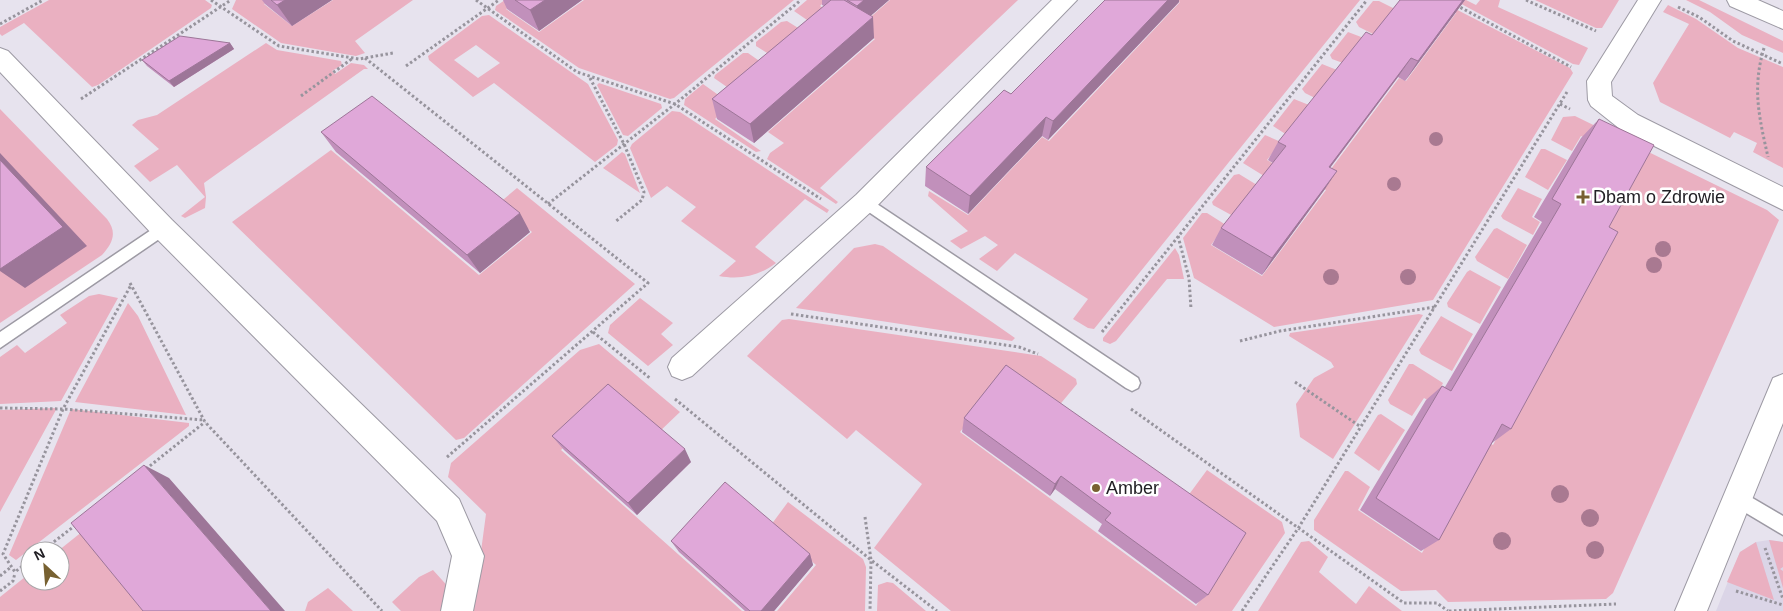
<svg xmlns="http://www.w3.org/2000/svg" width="1783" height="611" font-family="Helvetica,sans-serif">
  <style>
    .built { fill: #dbd5e7 }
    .green { fill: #eab0c1; fill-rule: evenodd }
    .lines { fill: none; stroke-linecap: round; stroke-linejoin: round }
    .lane-casing { stroke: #9d9aa4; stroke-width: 3 }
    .street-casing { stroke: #9d9aa4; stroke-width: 2 }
    .secondary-casing { stroke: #9d9aa4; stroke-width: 2 }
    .path { stroke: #97949d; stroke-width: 3; stroke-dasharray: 2.5 2.5; stroke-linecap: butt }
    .lane { fill: #fff; fill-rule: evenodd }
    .street { fill: #fff; fill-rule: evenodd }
    .secondary { fill: #fff; fill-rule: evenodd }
    .tree { fill: #a97991 }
    .wall { fill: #c190bb }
    .shaded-wall { fill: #9d7698 }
    .building { fill: #e0a8d9; stroke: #9d7698 }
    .poi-dot { fill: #776131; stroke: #fff; stroke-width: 2 }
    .labels { text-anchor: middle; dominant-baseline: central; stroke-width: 5; stroke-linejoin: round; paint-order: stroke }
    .poi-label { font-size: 18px; fill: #232126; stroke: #fff; text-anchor: start }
  </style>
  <rect width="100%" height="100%" fill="#e7e3ee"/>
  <path class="built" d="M1769,540L1783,542V611H1716L1740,552L1756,542Z"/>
  <path class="green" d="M49,0H205L212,5L211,8L98,85L92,87L24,23L2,36L0,34V27Z
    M236,0H270L264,4L292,26L333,0H413L355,41L365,53L356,56L281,43L232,9Z
    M505,0H518L506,9L539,32L584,0H794L674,98L670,99L579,68L495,10L496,6Z
    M807,0H826L820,6L836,15L820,29L794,11Z
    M890,0H1018L820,188L838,202L836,204L767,159L770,153L784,143L768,132L875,39L858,28Z
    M1176,0H1360L1094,329L1088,328L1073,319L1088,299L1015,253L997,271L979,259L998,245L985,236L961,249L950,241L968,231L928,196L929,191L968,215L1042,137L1049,141L1180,2Z
    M1429,0H1438L1570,68L1573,73L1433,300L1274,327L1194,278L1183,238L1202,213H1207L1226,225L1211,245L1262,276L1326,190L1319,185L1399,78L1406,81L1456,13Z
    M1454,0H1466L1476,5L1480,0H1500L1498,7L1588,48L1579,65L1573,64Z
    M1535,0H1619L1602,28H1596Z
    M1686,0H1699L1783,41V53L1742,35L1710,12Z
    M1373,1H1379L1395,9L1375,35L1359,27L1356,22Z
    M1668,5L1696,19L1738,48L1783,67V168L1753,152L1757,143L1734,132L1730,138L1660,102L1653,83L1689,24L1663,12Z
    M489,15L588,84L618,140L617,145L595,162L494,83L473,97L429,60L428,56L482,16ZM476,45L500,63L478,78L454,60Z
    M787,21L811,36L781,62L756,46V42L781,22Z
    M1348,32L1369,40L1343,63L1332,59L1330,55Z
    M266,43L277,50L341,61L342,65L332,71L335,74L351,63L364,65L368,69H364L204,183L206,197L205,208L185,218L181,216L205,197L177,165L150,182L134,166L159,149L132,125L138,120L157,115Z
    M743,53H748L771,69L740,96L714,78L715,75Z
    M1322,64L1337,70L1315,98L1305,93L1302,89Z
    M599,83L661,104L662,108L628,136L623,135L597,85Z
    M703,84L731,104L715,119L761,151L756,152L684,105L685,99Z
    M1294,99L1309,105L1287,135L1273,126Z
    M0,109L107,219C118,233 112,244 102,255L0,323Z
    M672,111L680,112L829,210L827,213L805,199L755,247L776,263C759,276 740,280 719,276L736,261L681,221L696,207L667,186L651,198L630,148L632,144Z
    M1575,116L1767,210L1779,220L1613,593L1606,599L1448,602L1436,590L1401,591L1314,530V520L1345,471H1348L1370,487L1358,510L1422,553L1484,440L1493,445L1599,249L1635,163L1581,136L1572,151L1551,140L1563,117Z
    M1265,135L1281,142L1267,160L1274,164L1264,176L1243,163Z
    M1541,149H1545L1567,160L1548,190L1525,177Z
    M331,150L479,275L532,232L498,204L517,188L635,284L464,438L456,440L232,222Z
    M622,152L625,154L640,193L603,168Z
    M1239,174L1257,185L1233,216L1213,205L1212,202L1234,175Z
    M1518,188L1542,199L1532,217L1540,222L1533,235L1503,219L1501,216Z
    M1497,228L1527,245L1508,279L1477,261L1475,257L1494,229Z
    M875,244L883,246L1015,338L1012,341L796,308L854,248Z
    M1175,248L1179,255L1184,279H1167L1116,341L1110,344L1103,341V338Z
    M1470,270L1501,287L1480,324L1448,307L1447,303L1467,272Z
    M99,294L118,298L61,401L0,404V357L17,345L25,353L67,323L60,315L89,296Z
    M640,298L673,323L661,334L673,345L648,366L608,333L610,325Z
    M128,303L138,316L186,415L75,402Z
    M1419,314L1423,315L1333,459L1300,437L1296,404L1314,378L1334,367L1331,362L1289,336L1290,333Z
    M1441,316L1473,334L1452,371L1421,354L1419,350Z
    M789,319L1041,356L1076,379L1077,384L1052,414L1003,380L960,432L1196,606L1237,544L1182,504L1207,470L1282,522L1285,533L1232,611H951L874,548L922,484L856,430L847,439L747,356L782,320Z
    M599,344L680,412L658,433L615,399L561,450L742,611H473L486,514L448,477L451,463L580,350Z
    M1409,364H1413L1443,383L1433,403L1424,398L1412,416L1390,404L1388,400Z
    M57,408L0,512V410Z
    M71,409L189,423V426L16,560L9,555Z
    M1381,414L1405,430L1379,471L1354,453L1378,415Z
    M788,502L863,559L866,567L865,611H777L816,565L771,525Z
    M83,531L150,611H0V597L30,573V581H60V551H58Z
    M1769,540L1783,542V567L1780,569L1783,571V588Z
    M1309,541L1328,557L1319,572L1356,604L1369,586L1402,611H1258L1301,542Z
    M1756,542L1774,600L1727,582L1740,552Z
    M433,570L452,591L447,611H401L392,602L419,577Z
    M887,582L893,583L926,611H877L878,585Z
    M328,588L353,611H305L308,602Z"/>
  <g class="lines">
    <g class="lane-casing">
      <path id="lane" d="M865,196L1138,378L1140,383L1138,388L1132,391L1126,388L860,206L857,202L860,198Z
        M163,222L168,223L171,228L168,233L0,348V332Z
        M1737,489L1783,516V535L1731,504L1728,498L1731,492Z"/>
    </g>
    <g class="street-casing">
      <path id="street" d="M1052,0H1077L874,209L692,376L682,380L672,376L668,367L672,358L856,195Z
        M1638,0H1661L1611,82L1612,96L1638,115L1783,187V210L1620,129L1591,106L1588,100L1587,81Z
        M0,48L8,51L172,220L459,499L484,556L473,611H441L452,556L437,521L154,236L0,72Z
        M1783,374V423L1707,611H1675L1773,378Z"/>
    </g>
    <g class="secondary-casing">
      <path id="secondary" d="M1727,0H1758L1783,11V29L1730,6Z"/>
    </g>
    <path class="path" d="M211,0L279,46L359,59L393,53
      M476,0L577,72L675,104L821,199
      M1526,0L1596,31
      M1456,5L1571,67
      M1678,7L1699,17L1733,41L1783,64
      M0,24L43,0
      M1764,48C1752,88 1759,117 1768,157
      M365,58L648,283L446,458
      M406,66L499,0
      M590,78L624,144L644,192L642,200L615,222
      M301,96L353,58
      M81,99L231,0
      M1560,104L1570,109
      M548,204L675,104L801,0
      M1178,236L1189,278L1191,309
      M130,283L205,422L382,611
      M791,314L1019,347L1038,354
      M593,332L651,379
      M1102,332L1367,0
      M1240,341L1280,331L1435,307
      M1295,382L1361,427
      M675,399L871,560L870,611
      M0,408L63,409L204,420
      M1131,409L1404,603H1437L1448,611
      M146,469L205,422
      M865,517L871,560L937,611
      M1765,548L1783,599
      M42,551L77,524
      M30,560L15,572L3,554L63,409L131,285
      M0,576L11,567
      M0,591L13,581L15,573
      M1736,591L1783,605
      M1242,611L1299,527L1567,92
      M1449,611L1616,604"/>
    <use href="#lane" class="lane"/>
    <use href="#street" class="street"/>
    <use href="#secondary" class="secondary"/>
  </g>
  <g class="tree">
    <circle cx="1436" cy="139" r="7"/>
    <circle cx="1394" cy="184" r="7"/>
    <circle cx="1663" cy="249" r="8"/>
    <circle cx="1654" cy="265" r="8"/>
    <circle cx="1331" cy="277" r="8"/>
    <circle cx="1408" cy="277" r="8"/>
    <circle cx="1560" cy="494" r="9"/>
    <circle cx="1590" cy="518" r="9"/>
    <circle cx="1502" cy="541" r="9"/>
    <circle cx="1595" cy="550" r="9"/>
  </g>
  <path class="wall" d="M262,0H332L292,26L265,4Z
    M503,0H582L539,31L507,9Z
    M822,0H889L870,16L874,38L754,143L717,119L712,99L824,6L822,5Z
    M1105,0H1179V2L1048,140L1042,136L968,214L925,186L926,167L1011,94Z
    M1400,0H1465L1405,81L1398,77L1330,168L1325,189L1262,275L1212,245L1221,228L1273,163L1268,160L1278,142L1372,35Z
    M230,43L234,49L174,87L147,66L142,60Z
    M1599,119L1609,227L1511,429L1492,443L1439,540L1421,551L1360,510L1426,400L1442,386L1445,387L1542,222L1534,217L1581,138Z
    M321,132L530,232L480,273L336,152Z
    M1006,365L1208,595L1196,604L1098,531L1102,524L1055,489L1050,496L962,432L964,418Z
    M552,436L691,462L637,515L564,450Z
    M671,541L810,554L813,565L774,611H745L679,552Z"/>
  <path class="shaded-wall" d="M285,0H332L292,26L277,5Z
    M545,0H582L539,31L530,10Z
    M864,0H889L858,27L857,6Z
    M1168,0H1179V2L1048,140L1053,121Z
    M1463,0H1465L1405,81L1418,61Z
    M873,17L874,38L754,143L750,124Z
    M230,43L234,49L174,87L169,81Z
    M1411,58L1398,77L1317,185L1329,167Z
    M1046,117L1042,136L968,214L970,196Z
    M0,153L87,246L25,288L0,271Z
    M1337,171L1325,189L1262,275L1272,258Z
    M520,213L530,232L480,273L467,255Z
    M685,449L691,462L637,515L628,503Z
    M144,465L169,478L285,611H271Z
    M1061,476L1055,489L1050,496L1055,484Z
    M810,554L813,565L774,611H761Z"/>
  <path class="building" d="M271,0H285L277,5Z
    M515,0H545L530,10Z
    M831,0H844L873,17L750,124L712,99Z
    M847,0H864L857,6Z
    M1105,0H1168L1053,121L1046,117L970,196L926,167L1004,90L1011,94Z
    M1400,0H1463L1418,61L1411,58L1329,167L1337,171L1272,258L1221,228L1286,146L1278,142L1366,32L1372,35Z
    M180,36L230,43L169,81L142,60Z
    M372,96L520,213L467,255L321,132Z
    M1599,119L1654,145L1609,227L1618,232L1511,429L1502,424L1439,540L1376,498L1442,386L1451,391L1561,204L1552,199Z
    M0,160L63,227L0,269Z
    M1006,365L1246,533L1208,595L1105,520L1111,513L1061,476L1055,484L964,418Z
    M608,384L685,449L628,503L552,436Z
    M144,465L271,611H143L71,523Z
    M725,482L810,554L761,611H750L671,541Z"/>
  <g class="poi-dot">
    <path d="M1580.5 189.5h5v5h5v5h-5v5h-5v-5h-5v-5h5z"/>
    <circle cx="1096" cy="488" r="5"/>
  </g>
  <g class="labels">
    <g class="poi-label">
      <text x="1593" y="197">Dbam o Zdrowie</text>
      <text x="1106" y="488">Amber</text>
    </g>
  </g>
  <g transform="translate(45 566) rotate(334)"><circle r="24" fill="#ffffff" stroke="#a7a6a8"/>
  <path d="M0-4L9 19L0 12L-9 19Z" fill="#776131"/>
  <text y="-8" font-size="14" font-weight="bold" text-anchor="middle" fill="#232126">N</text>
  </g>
</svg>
